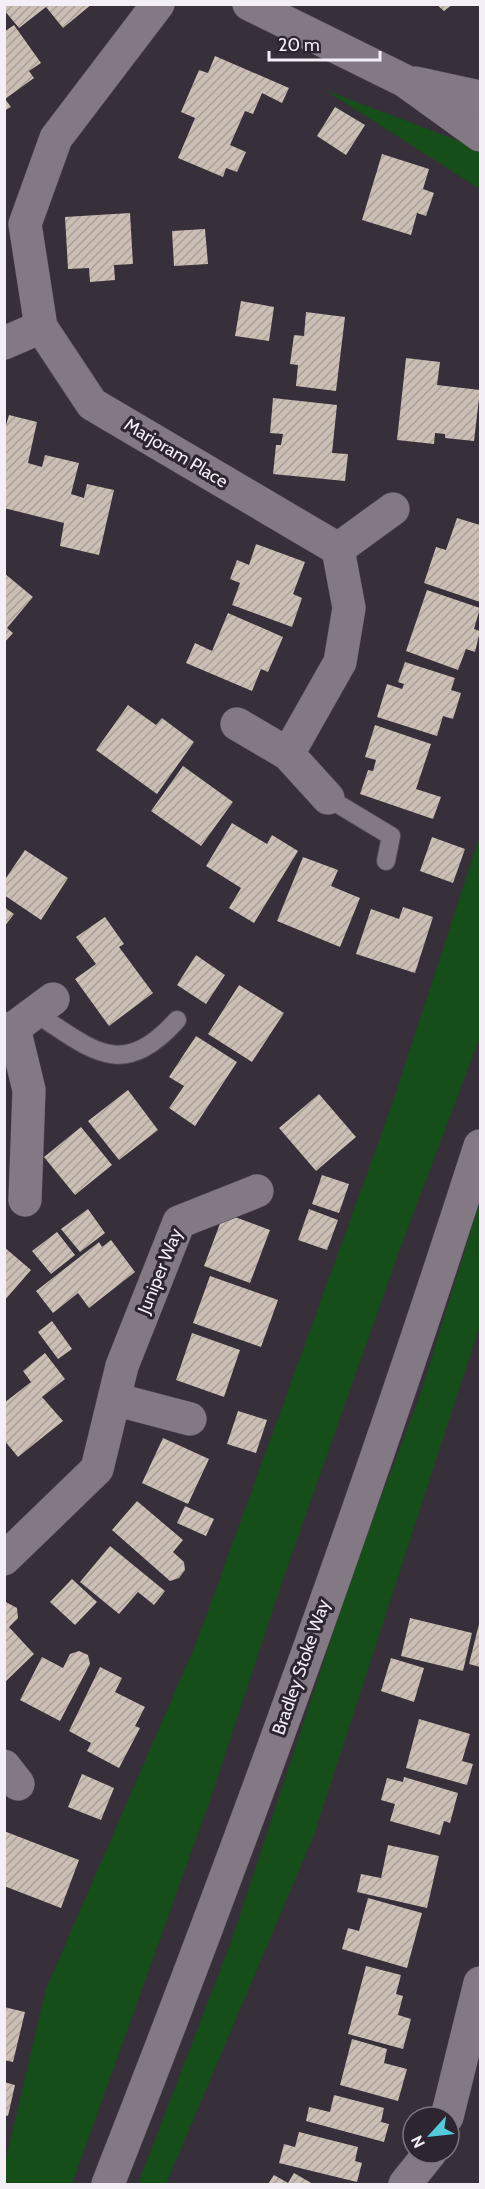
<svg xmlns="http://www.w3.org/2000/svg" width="485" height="2189" font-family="Cabin,sans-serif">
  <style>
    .green { fill: #164e19 }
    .building { fill: url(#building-hatch) }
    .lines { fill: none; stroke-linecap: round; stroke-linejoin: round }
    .service-casing { stroke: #514b53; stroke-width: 20 }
    .minor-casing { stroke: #514b53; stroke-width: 34 }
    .tertiary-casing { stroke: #514b53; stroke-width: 34 }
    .service { stroke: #827985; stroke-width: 18 }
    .minor { stroke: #827985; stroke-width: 33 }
    .tertiary { stroke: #827985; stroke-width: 33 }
    .labels { text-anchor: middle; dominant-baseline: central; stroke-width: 6; stroke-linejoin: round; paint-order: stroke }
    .street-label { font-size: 18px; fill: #f4eff6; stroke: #2d252f }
  </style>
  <defs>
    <pattern id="building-hatch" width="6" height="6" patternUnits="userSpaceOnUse" patternTransform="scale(1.5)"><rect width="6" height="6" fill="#cbbeb4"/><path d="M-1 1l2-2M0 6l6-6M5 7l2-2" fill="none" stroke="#aaa09a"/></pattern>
  </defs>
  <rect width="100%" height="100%" fill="#372f39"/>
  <path class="green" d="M325,90L480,149V189Z
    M480,835V1037L397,1257L281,1585L210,1800L72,2184H5V2163L46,1989L197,1641L392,1105Z
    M480,1202V1325L314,1835L166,2184H138L231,1942L358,1558L419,1398Z"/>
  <path class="building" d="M4,4H92L63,28L46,7L19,28L4,10Z
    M436,4H453L444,11Z
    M14,25L41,63L29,71L34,78L5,99L11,107L4,111V32Z
    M215,56L289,88L282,103L262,93L253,114L245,111L230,145L246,152L237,172L226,168L223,177L178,158L195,118L181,112L199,70L208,73Z
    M335,107L365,125L346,155L317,136Z
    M382,154L429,169L423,189L434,193L426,216L417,213L411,235L362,220Z
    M130,213L133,264L114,265L115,280L90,282L89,268L68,269L65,217Z
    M205,229L208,264L174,266L172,231Z
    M241,301L274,307L269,341L235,336Z
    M306,312L345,317L336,391L296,386L298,365L290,364L294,335L304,336Z
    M406,358L440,362L437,385L480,390L474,441L445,438V434L435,433L434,444L397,440Z
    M273,398L337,405L332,453L348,454L345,481L273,474L276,445H281L283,434L270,433Z
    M9,415L37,422L28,463L42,467L45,455L79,463L71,494L84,498L87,484L114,490L99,555L60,546L64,523L4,508V432Z
    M457,518L480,525V602L424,583L436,547L446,550Z
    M256,544L305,562L293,594L302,598L292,627L232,605L240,583L230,579L237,560L249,565Z
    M4,573L33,597L7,628L13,633L4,643Z
    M427,590L480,608L474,629L480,631L475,652L466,649L458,670L406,651Z
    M228,613L283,637L268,672L261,669L252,691L186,663L195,643L212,651Z
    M405,662L455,678L451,690L461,693L453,719L443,716L437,736L377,717L387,684L402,689L404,684L398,682Z
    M128,705L156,725L162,718L194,742L157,794L96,750Z
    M375,725L431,744L416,789L441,797L433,819L360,794L368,770L373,771L376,760L365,757Z
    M183,766L233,802L201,846L151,811Z
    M232,823L267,844L272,835L298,851L254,923L229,908L241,888L206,866Z
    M432,837L465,849L453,883L420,871Z
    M25,850L68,878L41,920L4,895V881Z
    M303,857L338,870L331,886L360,898L340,947L277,921Z
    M4,907L14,914L4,927Z
    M403,907L433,917L415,973L356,954L371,909L399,919Z
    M105,917L124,944L119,947L153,993L109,1026L75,979L96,964L76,937Z
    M196,955L225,975L206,1004L177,985Z
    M239,985L284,1013L252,1062L208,1034Z
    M196,1036L237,1062L195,1126L169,1108L184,1086L169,1077Z
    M128,1090L158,1130L119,1160L88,1121Z
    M319,1094L356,1137L316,1171L279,1128Z
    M81,1127L112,1165L75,1195L44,1157Z
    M322,1175L349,1184L339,1213L312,1204Z
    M88,1209L105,1233L80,1252L61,1229Z
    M309,1209L338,1220L327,1250L298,1240Z
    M224,1213L270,1230L250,1283L204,1266Z
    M57,1232L75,1255L51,1274L32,1251Z
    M111,1240L135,1272L89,1308L78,1293L53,1313L36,1291L99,1242L102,1247Z
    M4,1247L31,1270L4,1301Z
    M210,1276L278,1300L261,1347L193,1323Z
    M52,1321L72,1349L58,1359L38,1332Z
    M192,1333L240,1350L224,1397L176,1380Z
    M45,1353L65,1379L42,1397L63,1421L18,1457L4,1440V1403L31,1382L23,1371Z
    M238,1411L267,1420L256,1453L227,1444Z
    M163,1438L209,1459L188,1504L142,1483Z
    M137,1501L183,1540L173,1552L184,1562L185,1570L179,1578L170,1581L112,1530Z
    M185,1506L214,1519L206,1536L177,1523Z
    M110,1546L165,1591L154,1605L138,1592L119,1614L80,1582Z
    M72,1579L97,1602L75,1625L50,1602Z
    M4,1601L17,1608L18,1618L9,1627L34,1654L4,1683Z
    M410,1618L472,1633L463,1671L401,1656Z
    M480,1620V1667L469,1664Z
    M79,1651L88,1655L90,1664L60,1721L20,1700L42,1657L63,1668L70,1654Z
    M391,1658L424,1668L414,1702L381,1691Z
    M100,1667L122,1678L115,1692L145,1707L135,1726L140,1728L119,1768L87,1751L91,1743L69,1731Z
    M419,1719L470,1734L462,1761L473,1764L467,1785L406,1768Z
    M82,1774L114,1788L101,1820L68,1807Z
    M404,1777L458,1793L450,1823L444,1821L440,1835L390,1821L395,1804L381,1800L387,1778L403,1782Z
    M4,1831L79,1860L61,1908L4,1886Z
    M388,1845L439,1856L427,1908L357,1892L361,1874L381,1878Z
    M368,1898L422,1913L407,1968L342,1949L348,1928L359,1931Z
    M366,1966L401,1975L396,1994L403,1996L398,2015L411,2019L403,2049L348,2034Z
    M4,2007L25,2012L13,2062L4,2060Z
    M352,2039L387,2049L384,2063L407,2069L398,2101L340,2085Z
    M4,2082L15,2085L8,2116L4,2115Z
    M334,2095L384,2108L381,2122L389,2124L384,2142L306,2121L309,2107L330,2112Z
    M299,2132L358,2147L355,2161L362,2163L357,2182L279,2163L284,2144L295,2147Z
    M294,2173L313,2184H268L274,2175L288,2183Z"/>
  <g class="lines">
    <g class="service-casing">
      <path id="service" d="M328,798L391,836L386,861
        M35,1013C92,1049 121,1082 177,1020"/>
    </g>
    <g class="minor-casing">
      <path id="minor" d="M249,4L405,81L480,135
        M416,83L480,97
        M41,327L92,404L338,549L349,608L340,662L288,754
        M4,343L41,327L25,224L56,138L158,4
        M338,549L393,509
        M237,724L288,754L328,798
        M14,1028L53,999
        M4,1029L14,1028L29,1090L25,1200
        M114,1399L190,1419
        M4,1559L97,1469L122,1366L179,1222L257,1191
        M4,1766L18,1784
        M447,2117L480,1983
        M405,2184L430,2153"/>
    </g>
    <g class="tertiary-casing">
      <path id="tertiary" d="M108,2184C242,1843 368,1495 480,1146"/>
    </g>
    <use href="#service" class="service"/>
    <use href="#minor" class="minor"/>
    <use href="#tertiary" class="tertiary"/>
  </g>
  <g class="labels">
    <g class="street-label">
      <text transform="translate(176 453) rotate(31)">Marjoram Place</text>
      <text transform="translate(160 1271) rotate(-68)">Juniper Way</text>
      <text transform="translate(301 1667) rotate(-71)">Bradley Stoke Way</text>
    </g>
  </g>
  <rect width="485" height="2189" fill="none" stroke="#f4eff6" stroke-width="12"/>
  <g transform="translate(431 2135) rotate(243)"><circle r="28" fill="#2d252f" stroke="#7d767f" stroke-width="1.5"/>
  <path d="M0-4.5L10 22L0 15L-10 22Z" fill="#54cadd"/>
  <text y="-9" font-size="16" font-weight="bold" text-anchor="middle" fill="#f4eff6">N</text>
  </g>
  <path d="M269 51v9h111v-9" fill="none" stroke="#f4eff6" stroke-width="3"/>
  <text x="278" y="51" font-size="18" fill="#f4eff6" stroke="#2d252f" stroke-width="4.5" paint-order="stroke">20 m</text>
</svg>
